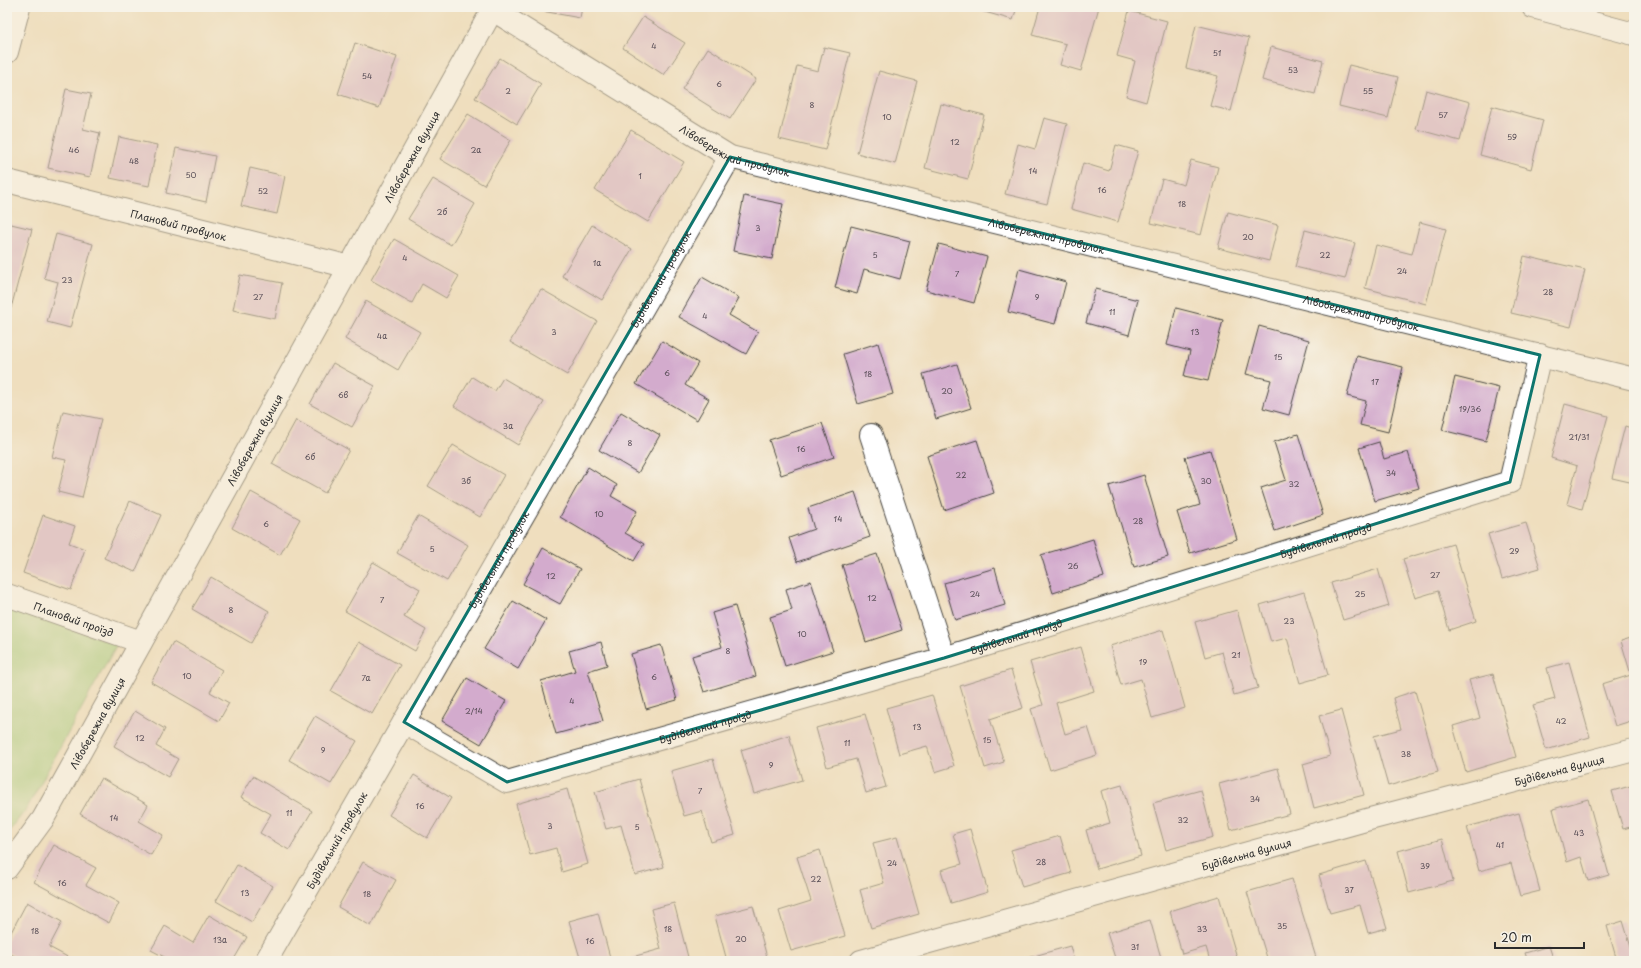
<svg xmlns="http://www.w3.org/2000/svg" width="1641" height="968" font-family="'Playpen Sans',sans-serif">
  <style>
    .green { fill: #9ccb7a; stroke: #647b52 }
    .building { fill: #d3abcd }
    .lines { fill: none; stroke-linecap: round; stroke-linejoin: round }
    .minor-casing { stroke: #484641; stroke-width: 24 }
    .minor { stroke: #fff; stroke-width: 22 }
    .marked { fill: none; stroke: #0f766e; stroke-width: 3; stroke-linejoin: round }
    .labels { text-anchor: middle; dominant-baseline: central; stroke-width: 3; stroke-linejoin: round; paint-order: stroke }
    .number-label { font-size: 8px; fill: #554b54 }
    .street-label { font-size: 10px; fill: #2b2b2b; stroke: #f7f3e8 }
  </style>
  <rect width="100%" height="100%" fill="#f7f3e8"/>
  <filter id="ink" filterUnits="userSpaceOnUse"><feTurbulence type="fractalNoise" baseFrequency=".025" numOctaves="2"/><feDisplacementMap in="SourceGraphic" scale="8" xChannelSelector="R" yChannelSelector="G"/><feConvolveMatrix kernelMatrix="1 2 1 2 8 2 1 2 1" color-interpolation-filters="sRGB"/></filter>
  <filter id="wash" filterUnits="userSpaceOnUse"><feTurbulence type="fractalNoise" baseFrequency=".012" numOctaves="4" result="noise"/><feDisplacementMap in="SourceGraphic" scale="16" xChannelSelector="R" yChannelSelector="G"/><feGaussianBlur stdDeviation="0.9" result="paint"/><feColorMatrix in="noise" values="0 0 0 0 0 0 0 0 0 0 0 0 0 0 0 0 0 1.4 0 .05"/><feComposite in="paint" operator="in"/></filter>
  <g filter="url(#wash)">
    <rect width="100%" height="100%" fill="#efdebe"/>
    <path class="green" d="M7,606L117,644L27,808L7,834Z"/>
    <g id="blocks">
      <path class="building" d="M543,7H582L580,18L542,11Z
        M967,7H1017L1013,20Z
        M1040,7H1099L1081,71L1060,65L1066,44L1032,35Z
        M1129,11L1167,21L1146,102L1126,96L1135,61L1117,56Z
        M643,17L685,43L664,75L623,48Z
        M1196,25L1249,38L1231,111L1210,106L1218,76L1186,68Z
        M355,43L397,57L379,108L338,94Z
        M824,47L850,53L825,150L779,139L797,66L818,71Z
        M1271,47L1323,61L1315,94L1262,80Z
        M708,48L756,79L730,119L682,89Z
        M500,58L541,84L517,124L475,98Z
        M1349,65L1398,77L1388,118L1339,106Z
        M879,71L917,81L895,164L857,153Z
        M66,89L91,94L83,129L100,133L90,177L48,168Z
        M1426,90L1470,102L1460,141L1416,129Z
        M941,104L984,115L968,179L925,168Z
        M1492,106L1543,120L1531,169L1480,155Z
        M468,114L511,140L484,185L440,159Z
        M1044,118L1067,124L1047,204L1005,194L1018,144L1035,149Z
        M631,130L684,162L648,222L595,190Z
        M119,137L157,145L149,186L110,178Z
        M1116,145L1138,151L1118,222L1071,209L1083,163L1109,171Z
        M176,148L215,156L206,202L166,193Z
        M1191,160L1218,167L1201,235L1151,223L1162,179L1184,185Z
        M250,168L285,176L277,214L241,206Z
        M433,179L475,204L451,245L408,219Z
        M744,196L783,204L772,259L733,251Z
        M1228,212L1278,225L1269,261L1218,248Z
        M1420,222L1446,229L1426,304L1365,288L1376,245L1412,254Z
        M7,223L32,229L11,308L7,307Z
        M592,225L632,249L602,300L562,276Z
        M851,226L910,241L900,279L864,269L857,294L835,288Z
        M1305,230L1355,243L1345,279L1295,267Z
        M56,234L93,244L70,328L47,322L58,282L44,278Z
        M394,239L459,276L446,298L422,284L412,303L371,280Z
        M939,244L987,257L974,303L926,290Z
        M1524,256L1585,270L1571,327L1511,313Z
        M1019,269L1066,282L1055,324L1008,312Z
        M240,275L282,283L275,319L233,310Z
        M702,277L739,298L729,315L758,332L746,354L679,317Z
        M541,289L597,321L567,375L510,342Z
        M1095,289L1138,300L1129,335L1086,323Z
        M366,301L420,332L398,370L345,339Z
        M1176,308L1223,320L1208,381L1184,376L1190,351L1167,345Z
        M1259,326L1309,340L1289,415L1263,408L1271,380L1246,374Z
        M662,341L698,363L685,385L709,399L697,420L636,384Z
        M878,343L893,394L858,404L843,354Z
        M1357,356L1403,367L1388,432L1360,425L1366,401L1347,396Z
        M333,363L375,386L352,427L310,404Z
        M957,364L971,408L936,419L923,374Z
        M472,377L495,391L503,378L544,402L518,445L454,406Z
        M1455,377L1499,388L1486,441L1442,430Z
        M1565,404L1608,416L1582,509L1567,504L1577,466L1551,458Z
        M63,411L101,419L82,498L58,492L66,460L52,457Z
        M621,412L660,435L638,473L599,450Z
        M296,420L349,450L325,493L272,464Z
        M822,423L834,457L781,475L769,440Z
        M1625,426L1634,429V483L1612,478Z
        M1298,434L1323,515L1275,531L1261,488L1286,480L1274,442Z
        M977,440L994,493L944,510L927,456Z
        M1379,442L1384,459L1408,452L1419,488L1375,501L1359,448Z
        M453,445L504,475L480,517L428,486Z
        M1210,450L1237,539L1190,553L1177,512L1200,505L1185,457Z
        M588,467L617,485L611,496L637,511L625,533L644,544L634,561L560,517Z
        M1144,475L1168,557L1134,567L1109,486Z
        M251,492L300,519L280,555L232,528Z
        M855,492L870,537L797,562L789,538L814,529L808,508Z
        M130,501L161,515L135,572L104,558Z
        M43,515L75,526L69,543L85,549L71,590L23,573Z
        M418,516L468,545L447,581L397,553Z
        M1526,523L1540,568L1502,579L1488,534Z
        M1093,539L1104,577L1053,593L1041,555Z
        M1453,544L1476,621L1449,630L1438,591L1415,598L1403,559Z
        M543,548L580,569L560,604L523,584Z
        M877,554L902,630L866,642L842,565Z
        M373,562L420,589L404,617L426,630L415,651L345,611Z
        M995,568L1005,605L955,620L944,583Z
        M1378,569L1389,606L1343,620L1331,583Z
        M211,577L269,611L251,643L192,609Z
        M811,581L833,651L785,666L770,617L792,610L786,589Z
        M1304,592L1328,675L1300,683L1287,638L1271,642L1260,605Z
        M513,601L546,620L518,669L484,649Z
        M735,606L756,676L704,692L692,656L722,647L712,613Z
        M1237,610L1258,688L1234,695L1222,652L1205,657L1195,622Z
        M1163,630L1185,708L1152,718L1141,679L1121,685L1110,646Z
        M1634,637V720L1615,726L1602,684L1631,675L1621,641Z
        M173,642L222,670L210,692L229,703L219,721L151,682Z
        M359,642L400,665L372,714L331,691Z
        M601,642L607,665L588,671L603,721L556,734L541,681L575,671L569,651Z
        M661,645L677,700L646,709L631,654Z
        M1081,647L1094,691L1056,703L1065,734L1088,727L1097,755L1050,770L1031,709L1043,705L1030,662Z
        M1569,662L1590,737L1546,750L1533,705L1555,699L1547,668Z
        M1011,670L1023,708L990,719L1004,762L985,768L960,686Z
        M1493,674L1516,757L1466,772L1453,726L1480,718L1469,680Z
        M467,678L506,701L481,744L442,721Z
        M1415,691L1438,772L1388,786L1374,736L1401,729L1393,698Z
        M932,695L954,766L935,772L927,746L899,754L886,708Z
        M1341,710L1364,795L1314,808L1303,764L1330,756L1319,716Z
        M135,711L165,729L156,746L178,759L168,777L114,746Z
        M865,714L886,787L866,793L856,759L827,767L816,728Z
        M315,716L357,741L331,784L289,760Z
        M789,735L802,780L754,794L741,750Z
        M713,759L735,835L711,842L702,811L684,816L671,771Z
        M1278,768L1290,814L1231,830L1219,784Z
        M414,775L451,798L427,838L389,815Z
        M253,776L312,811L289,850L260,833L271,814L241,797Z
        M101,778L148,805L139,821L163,835L151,855L80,814Z
        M639,779L664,867L635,875L621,825L606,829L595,792Z
        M1122,785L1141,856L1097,869L1086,830L1110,823L1101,791Z
        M1634,785V826L1623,829L1612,791Z
        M567,789L588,864L562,872L556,848L530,855L516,804Z
        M1201,790L1213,837L1166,850L1153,803Z
        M1588,799L1609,875L1588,881L1581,857L1567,862L1553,809Z
        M1519,813L1540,891L1520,896L1511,863L1479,871L1467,827Z
        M970,829L988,892L951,903L941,870L962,864L953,834Z
        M1060,836L1071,873L1022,887L1011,850Z
        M897,837L919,914L871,928L860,890L884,883L873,843Z
        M1442,839L1453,881L1409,893L1398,851Z
        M54,845L96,868L86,885L119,903L109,923L34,882Z
        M820,850L845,936L791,951L779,911L811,901L797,857Z
        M1366,861L1387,928L1368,933L1360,905L1330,913L1319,875Z
        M363,862L396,880L371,926L338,907Z
        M237,865L273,886L252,922L216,901Z
        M1292,879L1317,961H1268L1247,892Z
        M1219,896L1238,961H1210L1206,947L1182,954L1170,911Z
        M27,902L62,922L49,947L75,961H23L7,952V940Z
        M674,903L689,961H633L632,957L661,949L651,909Z
        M753,906L768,961H727L715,916Z
        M598,913L611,961H581L569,921Z
        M209,915L247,937L233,961H172L151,950L165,926L193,943Z
        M1150,920L1162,961H1116L1107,933Z
        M1623,921L1634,957V961H1617L1607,926Z
        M1070,946L1074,961H1023V959Z
        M1549,946L1554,961H1528L1525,953Z"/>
    </g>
  </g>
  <g filter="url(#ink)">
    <use href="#blocks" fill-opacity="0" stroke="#484641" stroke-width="1"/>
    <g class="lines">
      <g class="minor-casing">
        <g id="minor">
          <path d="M1533,7L1634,34"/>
          <path id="s1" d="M493,10L730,157L1634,379"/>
          <path d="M7,52L19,7"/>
          <path id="s2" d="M7,181L350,267"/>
          <path d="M871,435L944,658"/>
          <path id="s3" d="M7,595L141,642"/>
          <path id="s4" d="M404,722L507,782L944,658L1510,482L1540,355"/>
          <path id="s5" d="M7,868L43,819L494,7"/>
          <path id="s6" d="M266,961L730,157"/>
          <path id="s7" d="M861,961L1366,820L1634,750"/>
        </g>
      </g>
      <use href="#minor" class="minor"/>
    </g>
  </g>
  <path d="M0 0H1641V968H0ZM730,157L1540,355L1510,482L944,658L507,782L404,722Z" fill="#efdebe" fill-opacity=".55" fill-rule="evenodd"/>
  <path class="marked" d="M730,157L1540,355L1510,482L944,658L507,782L404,722Z"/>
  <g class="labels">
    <g class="number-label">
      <text x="654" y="46">4</text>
      <text x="1217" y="53">51</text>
      <text x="1293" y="70">53</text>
      <text x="367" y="76">54</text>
      <text x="719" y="84">6</text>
      <text x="508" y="91">2</text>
      <text x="1368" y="91">55</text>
      <text x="812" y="105">8</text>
      <text x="1443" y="115">57</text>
      <text x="887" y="117">10</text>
      <text x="1512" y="137">59</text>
      <text x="955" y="142">12</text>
      <text x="74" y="150">46</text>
      <text x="476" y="150">2а</text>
      <text x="134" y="161">48</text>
      <text x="1033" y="171">14</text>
      <text x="191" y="175">50</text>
      <text x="640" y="176">1</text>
      <text x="1102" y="190">16</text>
      <text x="263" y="191">52</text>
      <text x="1182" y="204">18</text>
      <text x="442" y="212">2б</text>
      <text x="758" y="228">3</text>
      <text x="1248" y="237">20</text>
      <text x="875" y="255">5</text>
      <text x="1325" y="255">22</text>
      <text x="405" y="258">4</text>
      <text x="597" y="263">1а</text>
      <text x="1402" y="271">24</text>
      <text x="957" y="274">7</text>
      <text x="67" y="280">23</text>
      <text x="1548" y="292">28</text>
      <text x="258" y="297">27</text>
      <text x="1037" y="297">9</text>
      <text x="1112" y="312">11</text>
      <text x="705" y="316">4</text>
      <text x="554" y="332">3</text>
      <text x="1195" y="332">13</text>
      <text x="382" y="336">4а</text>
      <text x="1278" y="357">15</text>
      <text x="667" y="373">6</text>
      <text x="868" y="374">18</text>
      <text x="1375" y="382">17</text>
      <text x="947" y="391">20</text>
      <text x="343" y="395">6в</text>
      <text x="1470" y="409">19/36</text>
      <text x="508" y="426">3а</text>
      <text x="1579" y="437">21/31</text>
      <text x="630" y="443">8</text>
      <text x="801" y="449">16</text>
      <text x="310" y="457">6б</text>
      <text x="1391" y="473">34</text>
      <text x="961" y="475">22</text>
      <text x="466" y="481">3б</text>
      <text x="1206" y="481">30</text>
      <text x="1294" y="484">32</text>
      <text x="599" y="514">10</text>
      <text x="838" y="519">14</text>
      <text x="1138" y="521">28</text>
      <text x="266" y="524">6</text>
      <text x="432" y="549">5</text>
      <text x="1514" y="551">29</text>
      <text x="1073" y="566">26</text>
      <text x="1435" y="575">27</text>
      <text x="551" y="576">12</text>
      <text x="975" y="594">24</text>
      <text x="1360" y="594">25</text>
      <text x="872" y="598">12</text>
      <text x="382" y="600">7</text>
      <text x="231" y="610">8</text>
      <text x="1289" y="621">23</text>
      <text x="802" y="634">10</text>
      <text x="728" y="651">8</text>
      <text x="1236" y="655">21</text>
      <text x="1143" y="662">19</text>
      <text x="187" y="676">10</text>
      <text x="654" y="677">6</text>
      <text x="366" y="678">7а</text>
      <text x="572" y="701">4</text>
      <text x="474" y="711">2/14</text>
      <text x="1561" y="721">42</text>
      <text x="917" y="727">13</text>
      <text x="140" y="738">12</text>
      <text x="987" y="740">15</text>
      <text x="847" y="743">11</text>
      <text x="323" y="750">9</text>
      <text x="1406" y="754">38</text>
      <text x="771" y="765">9</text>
      <text x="700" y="791">7</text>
      <text x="1255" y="799">34</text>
      <text x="420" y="806">16</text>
      <text x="289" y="813">11</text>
      <text x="114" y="818">14</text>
      <text x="1183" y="820">32</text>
      <text x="550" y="826">3</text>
      <text x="637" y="827">5</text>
      <text x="1579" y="833">43</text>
      <text x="1500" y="845">41</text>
      <text x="1041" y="862">28</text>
      <text x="892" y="863">24</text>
      <text x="1425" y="866">39</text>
      <text x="816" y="879">22</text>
      <text x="62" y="883">16</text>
      <text x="1349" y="890">37</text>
      <text x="245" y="893">13</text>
      <text x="367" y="894">18</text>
      <text x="1282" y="926">35</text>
      <text x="668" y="929">18</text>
      <text x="1202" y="929">33</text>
      <text x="35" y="931">18</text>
      <text x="741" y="939">20</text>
      <text x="220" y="940">13а</text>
      <text x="590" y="941">16</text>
      <text x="1135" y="947">31</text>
    </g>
    <g class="street-label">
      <text stroke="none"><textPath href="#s1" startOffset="281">Лівобережний провулок</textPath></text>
      <text stroke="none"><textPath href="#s5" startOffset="819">Лівобережна вулиця</textPath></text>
      <text stroke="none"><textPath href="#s2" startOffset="177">Плановий провулок</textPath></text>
      <text stroke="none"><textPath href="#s1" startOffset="605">Лівобережний провулок</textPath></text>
      <text stroke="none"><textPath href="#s6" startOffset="788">Будівельний провулок</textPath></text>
      <text stroke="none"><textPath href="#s1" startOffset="929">Лівобережний провулок</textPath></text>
      <text stroke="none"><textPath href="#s5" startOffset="495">Лівобережна вулиця</textPath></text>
      <text stroke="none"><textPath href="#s4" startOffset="973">Будівельний проїзд</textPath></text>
      <text stroke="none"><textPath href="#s6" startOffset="464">Будівельний провулок</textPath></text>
      <text stroke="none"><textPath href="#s3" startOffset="71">Плановий проїзд</textPath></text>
      <text stroke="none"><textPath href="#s4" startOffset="649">Будівельний проїзд</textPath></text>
      <text stroke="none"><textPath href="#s5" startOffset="171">Лівобережна вулиця</textPath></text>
      <text stroke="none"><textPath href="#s4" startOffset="325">Будівельний проїзд</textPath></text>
      <text stroke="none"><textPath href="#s7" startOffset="724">Будівельна вулиця</textPath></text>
      <text stroke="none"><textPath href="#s6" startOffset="140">Будівельний провулок</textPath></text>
      <text stroke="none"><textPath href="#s7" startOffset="400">Будівельна вулиця</textPath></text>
    </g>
  </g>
  <rect width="1641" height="968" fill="none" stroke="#f7f3e8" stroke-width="24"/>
  <path d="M1495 942v6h89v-6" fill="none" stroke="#2b2b2b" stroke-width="2"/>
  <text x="1501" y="942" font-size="12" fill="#2b2b2b" stroke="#f7f3e8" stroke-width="3" paint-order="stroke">20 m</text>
</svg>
